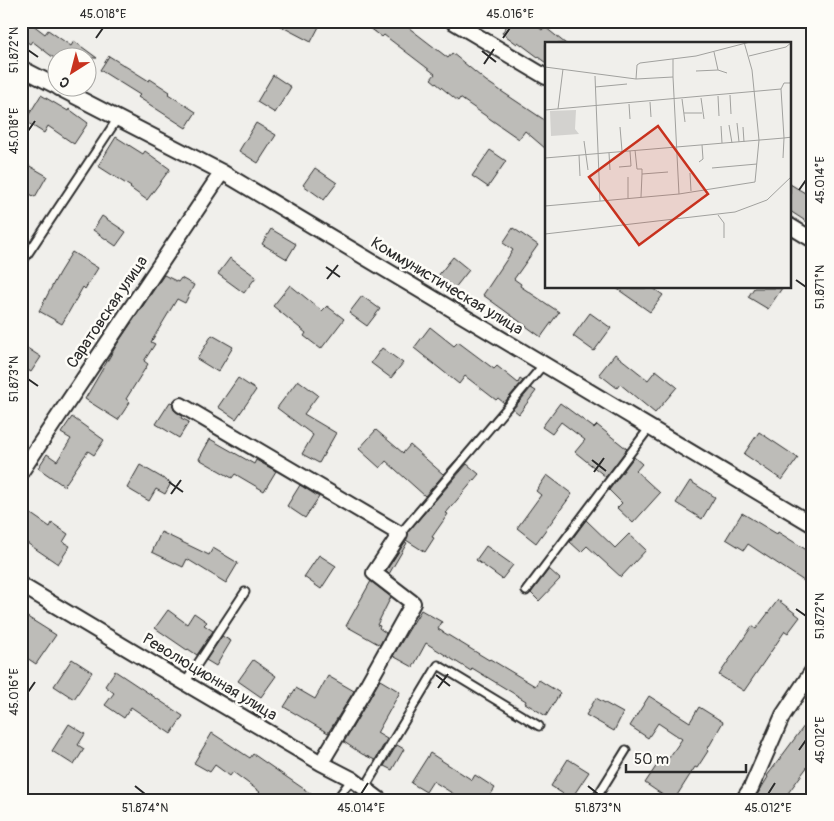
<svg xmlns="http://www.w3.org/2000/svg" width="834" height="821" font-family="Pangolin,sans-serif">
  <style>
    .building { fill: #bdbcb8; stroke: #2b2b2b }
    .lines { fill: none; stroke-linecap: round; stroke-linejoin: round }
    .lane-casing { stroke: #2b2b2b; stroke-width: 11 }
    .street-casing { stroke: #2b2b2b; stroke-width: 18 }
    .lane { stroke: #fdfcf7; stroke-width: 7 }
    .street { stroke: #fdfcf7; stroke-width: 14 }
    .ticks { fill: none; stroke: #2b2b2b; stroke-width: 2 }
    .labels { text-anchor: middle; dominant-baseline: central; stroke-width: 5; stroke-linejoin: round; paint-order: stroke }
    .street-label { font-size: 16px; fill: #2b2b2b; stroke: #fdfcf7 }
    .inset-road { fill: none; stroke: #a1a19e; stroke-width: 1 }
    .view { fill: #c8321e; fill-opacity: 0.15; stroke: #c8321e; stroke-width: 2.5 }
    .inset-edge { fill: none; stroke: #2b2b2b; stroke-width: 2.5 }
    .neatline { fill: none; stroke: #2b2b2b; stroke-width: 2 }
    .ticks-label { font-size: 12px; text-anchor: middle; fill: #2b2b2b }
  </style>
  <rect width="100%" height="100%" fill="#f0efeb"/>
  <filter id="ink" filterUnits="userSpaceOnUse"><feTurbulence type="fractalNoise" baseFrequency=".02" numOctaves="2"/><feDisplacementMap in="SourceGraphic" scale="10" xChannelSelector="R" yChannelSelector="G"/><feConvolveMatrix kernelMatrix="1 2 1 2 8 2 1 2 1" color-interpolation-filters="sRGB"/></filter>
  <g filter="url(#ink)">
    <path class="building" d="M21,21H28L45,34L48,30L71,46L74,41L97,58H54L32,41L30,44L21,38Z
      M271,21H322L311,42Z
      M361,21H400L448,58L452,53L486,81L546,121V149L525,131L519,139L460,98L458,101L431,79L435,74L384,35L382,37Z
      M510,21H531L542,30L545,27L566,44H546V63L518,42L517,44L502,33Z
      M109,56L149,81L150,79L170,92L168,94L196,112L186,128L138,97L140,95L100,70Z
      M273,75L291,87L275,113L257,102Z
      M41,95L68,111L69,109L88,123L74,144L48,126L44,133L25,121Z
      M256,123L276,135L258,163L239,151Z
      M116,137L143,154L145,151L170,169L147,200L130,188L131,187L98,166Z
      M490,150L506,161L488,187L472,176Z
      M21,161L47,176L35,197L21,189Z
      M315,168L337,183L324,200L303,185Z
      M813,182V214L807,222L790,211V184L805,193Z
      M102,216L126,232L116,246L93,230Z
      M513,228L538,245L514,279L521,284L520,286L559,312L541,337L483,295L513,250L503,243Z
      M271,229L296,244L287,259L262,244Z
      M72,252L98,268L85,289L83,287L62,324L39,311L59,273Z
      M453,257L469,270L454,289L437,277Z
      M230,258L256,277L244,293L218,274Z
      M164,275L178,282L181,278L194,285L185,303L177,299L151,342L155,344L144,361L148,364L126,399L130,402L118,420L85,399L119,341Z
      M290,285L322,311L327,306L344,319L321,349L304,336L306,333L273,306Z
      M616,288H653L663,295L650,312Z
      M754,288H782L768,309L748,297Z
      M362,296L380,309L367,326L349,313Z
      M590,313L611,328L594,351L573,336Z
      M430,327L454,346L458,342L494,369L497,366L518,383L520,379L523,381L504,403L498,398L496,400L465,376L459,384L414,348Z
      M212,335L233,347L218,372L197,359Z
      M21,344L41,357L31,372L21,366Z
      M382,348L403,363L391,378L371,363Z
      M615,354L648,380L656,370L677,387L655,413L620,384L617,388L599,374Z
      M238,378L256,390L236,419L218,407Z
      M298,380L318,395L304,414L336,433L319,463L302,454L313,435L277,408Z
      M531,388L536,391L519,414L513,409Z
      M170,402L173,403L174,410L182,416L181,418L189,422L179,438L156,424Z
      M560,403L594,428L597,425L627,449L606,477L575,452L585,440L561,422L552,434L542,427Z
      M72,417L104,440L94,455L88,451L64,486L38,468L47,454L57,461L71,439L61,433Z
      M376,430L403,453L410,445L443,474L459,457L425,496L386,461L380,468L359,449Z
      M759,432L798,458L782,480L744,454Z
      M210,439L254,464L256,460L276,471L264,491L235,474L232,478L199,459Z
      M634,457L642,464L636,471L660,493L633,523L617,508L622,503L609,490Z
      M467,464L479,474L446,513L448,514L432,537L434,538L425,552L406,540L408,532Z
      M140,465L171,483L165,494L156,489L149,501L127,488Z
      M547,475L572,494L536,543L517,528L541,495L536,491Z
      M690,481L715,497L702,519L676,503Z
      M300,485L319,497L305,518L287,506Z
      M21,507L50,527L52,523L68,534L63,542L70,546L58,564L21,539Z
      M742,513L777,534L778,532L813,554V587L748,544L744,550L726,539Z
      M586,520L615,548L629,534L646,550L621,577L587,546L581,552L570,542Z
      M161,532L209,555L213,548L238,563L226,583L187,559L183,567L152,552Z
      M405,542L407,543L389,574L386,571Z
      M486,546L513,565L502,579L476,560Z
      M319,555L336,566L321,589L304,577Z
      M549,569L560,579L539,601L531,593Z
      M371,581L391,597L377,625L380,626L379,628L386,633L380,645L346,626Z
      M778,600L800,617L788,633L785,631L744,691L719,675L752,626L756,629Z
      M168,610L187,624L194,613L207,622L204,625L213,631L197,655L188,649L187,650L155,628Z
      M421,610L442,622L438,629L489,660L490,659L535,686L539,680L560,693L546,716L525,703L526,701L472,668L471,671L426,643L413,667L393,656Z
      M21,613L56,635L36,664L21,654Z
      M222,636L231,641L216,666L206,660Z
      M72,659L92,672L74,699L54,686Z
      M253,660L276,676L261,697L238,681Z
      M115,671L183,716L171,734L131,707L124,718L105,705L114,693L105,686Z
      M328,676L354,691L328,733L284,707L296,688L315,699Z
      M380,680L400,692L377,733L387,739L375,760L362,754L344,742Z
      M649,696L690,722L699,707L723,722L707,750L708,751L697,768L695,767L674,800H670L645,783L659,762L664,765L682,739L658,723L648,738L630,726Z
      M596,698L623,713L614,731L586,715Z
      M813,714V759L783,800H754L768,777L767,776Z
      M69,724L85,734L78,745L84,749L74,765L52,751Z
      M212,733L250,758L253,754L320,800H254L260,792L233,772L230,776L215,765L210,772L194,763Z
      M397,745L404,749L392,770L384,766Z
      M430,753L472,780L475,775L495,788L487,800H463L433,781L426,792L411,783Z
      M568,759L589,772L571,799L551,786Z"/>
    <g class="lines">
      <g class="lane-casing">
        <path id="lane" d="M21,83L29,72
          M21,264L118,118
          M400,534L544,364
          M526,591L650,427
          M185,683L245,592
          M364,789L438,665L539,726
          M336,800L352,779
          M595,800L626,750"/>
      </g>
      <g class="street-casing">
        <path id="street" d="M452,21L546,77
          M21,68L58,87
          M59,88L222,172L813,525
          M790,226L813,240
          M181,405L400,534L374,573L413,603L361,696L321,763
          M21,472L222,172
          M21,585L185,683L321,763L352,779L380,800
          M743,800L751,788L783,715L813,670"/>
      </g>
      <use href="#lane" class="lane"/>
      <use href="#street" class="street"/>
    </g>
  </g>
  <path class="ticks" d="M96,38L103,28M503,38L510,28M28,50L38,57M482,51L496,62M484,64L494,49M28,131L35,121M799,190L806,180M326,267L340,277M327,279L338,265M796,280L806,287M28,379L38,386M592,460L606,471M594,472L604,458M169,482L183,492M171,494L181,480M796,609L806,616M436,675L450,686M438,688L448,674M28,692L35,682M799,750L806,740M135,786L145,794M588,786L598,794M361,794L368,783M768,794L775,783"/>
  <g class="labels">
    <g class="street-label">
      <text transform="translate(447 286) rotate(31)">Коммунистическая улица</text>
      <text transform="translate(107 312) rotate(-56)">Саратовская улица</text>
      <text transform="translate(210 677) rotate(31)">Революционная улица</text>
    </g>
  </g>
  <g transform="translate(545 42)">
    <rect width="246" height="246" fill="#f0efeb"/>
    <path d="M31,68L30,87L34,92L6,94L5,69Z" fill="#d3d2cf"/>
    <path class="inset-road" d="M169,10L173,28M204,14L241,5L247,0M0,25L91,37L128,35V17M151,29L173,28L182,31M50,34L55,159M128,35L134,152M91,37L92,23L95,21L151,14L205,0M50,45L82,42M185,53L186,72M173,54L174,74M156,56L159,77M137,57L140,80M105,60L106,75M84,62L85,77M13,67L18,27M0,68L236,47M139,71H157M192,81L194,100M184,83L187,101M176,84L177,101M75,85L77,109M198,85L199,100M39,99L43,128M90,108L92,127H97V132L123,130M64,111L65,128M34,113L35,134M0,116L239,96L236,47L239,41H247M238,116L239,96L247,95M154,120L158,117L157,103M74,125L86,124L85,109M167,126L212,122M145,131L146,149M96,155L97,132M83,156V135M0,164L134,152L210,140L214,98L207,28L199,0M173,173L179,181V196M0,192L190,170L222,158L247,134"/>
    <path class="view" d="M113,84L163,152L94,203L44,135Z"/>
    <rect width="246" height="246" class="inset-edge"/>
  </g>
  <rect width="834" height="821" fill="none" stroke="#fdfcf7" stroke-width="55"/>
  <g transform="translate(72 72) rotate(216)"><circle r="24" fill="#fdfcf7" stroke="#a9a8a5"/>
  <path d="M0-4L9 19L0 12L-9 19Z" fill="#c8321e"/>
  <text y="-8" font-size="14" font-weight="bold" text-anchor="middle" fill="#2b2b2b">С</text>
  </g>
  <path d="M626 764v8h120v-8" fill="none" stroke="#2b2b2b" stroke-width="2.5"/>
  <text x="634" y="764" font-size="15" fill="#2b2b2b" stroke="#fdfcf7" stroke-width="4" paint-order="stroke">50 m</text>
  <rect x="28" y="28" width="778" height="766" class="neatline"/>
  <g class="ticks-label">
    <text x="103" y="18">45.018°E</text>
    <text x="510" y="18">45.016°E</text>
    <text transform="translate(14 50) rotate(-90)" y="4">51.872°N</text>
    <text transform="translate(14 131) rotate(-90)" y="4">45.018°E</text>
    <text transform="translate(820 180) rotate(-90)" y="4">45.014°E</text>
    <text transform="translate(820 287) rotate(-90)" y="4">51.871°N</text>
    <text transform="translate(14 379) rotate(-90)" y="4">51.873°N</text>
    <text transform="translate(820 616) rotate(-90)" y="4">51.872°N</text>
    <text transform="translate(14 692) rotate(-90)" y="4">45.016°E</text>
    <text transform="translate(820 740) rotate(-90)" y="4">45.012°E</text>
    <text x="145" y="812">51.874°N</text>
    <text x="361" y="812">45.014°E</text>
    <text x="598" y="812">51.873°N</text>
    <text x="768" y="812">45.012°E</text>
  </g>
</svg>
